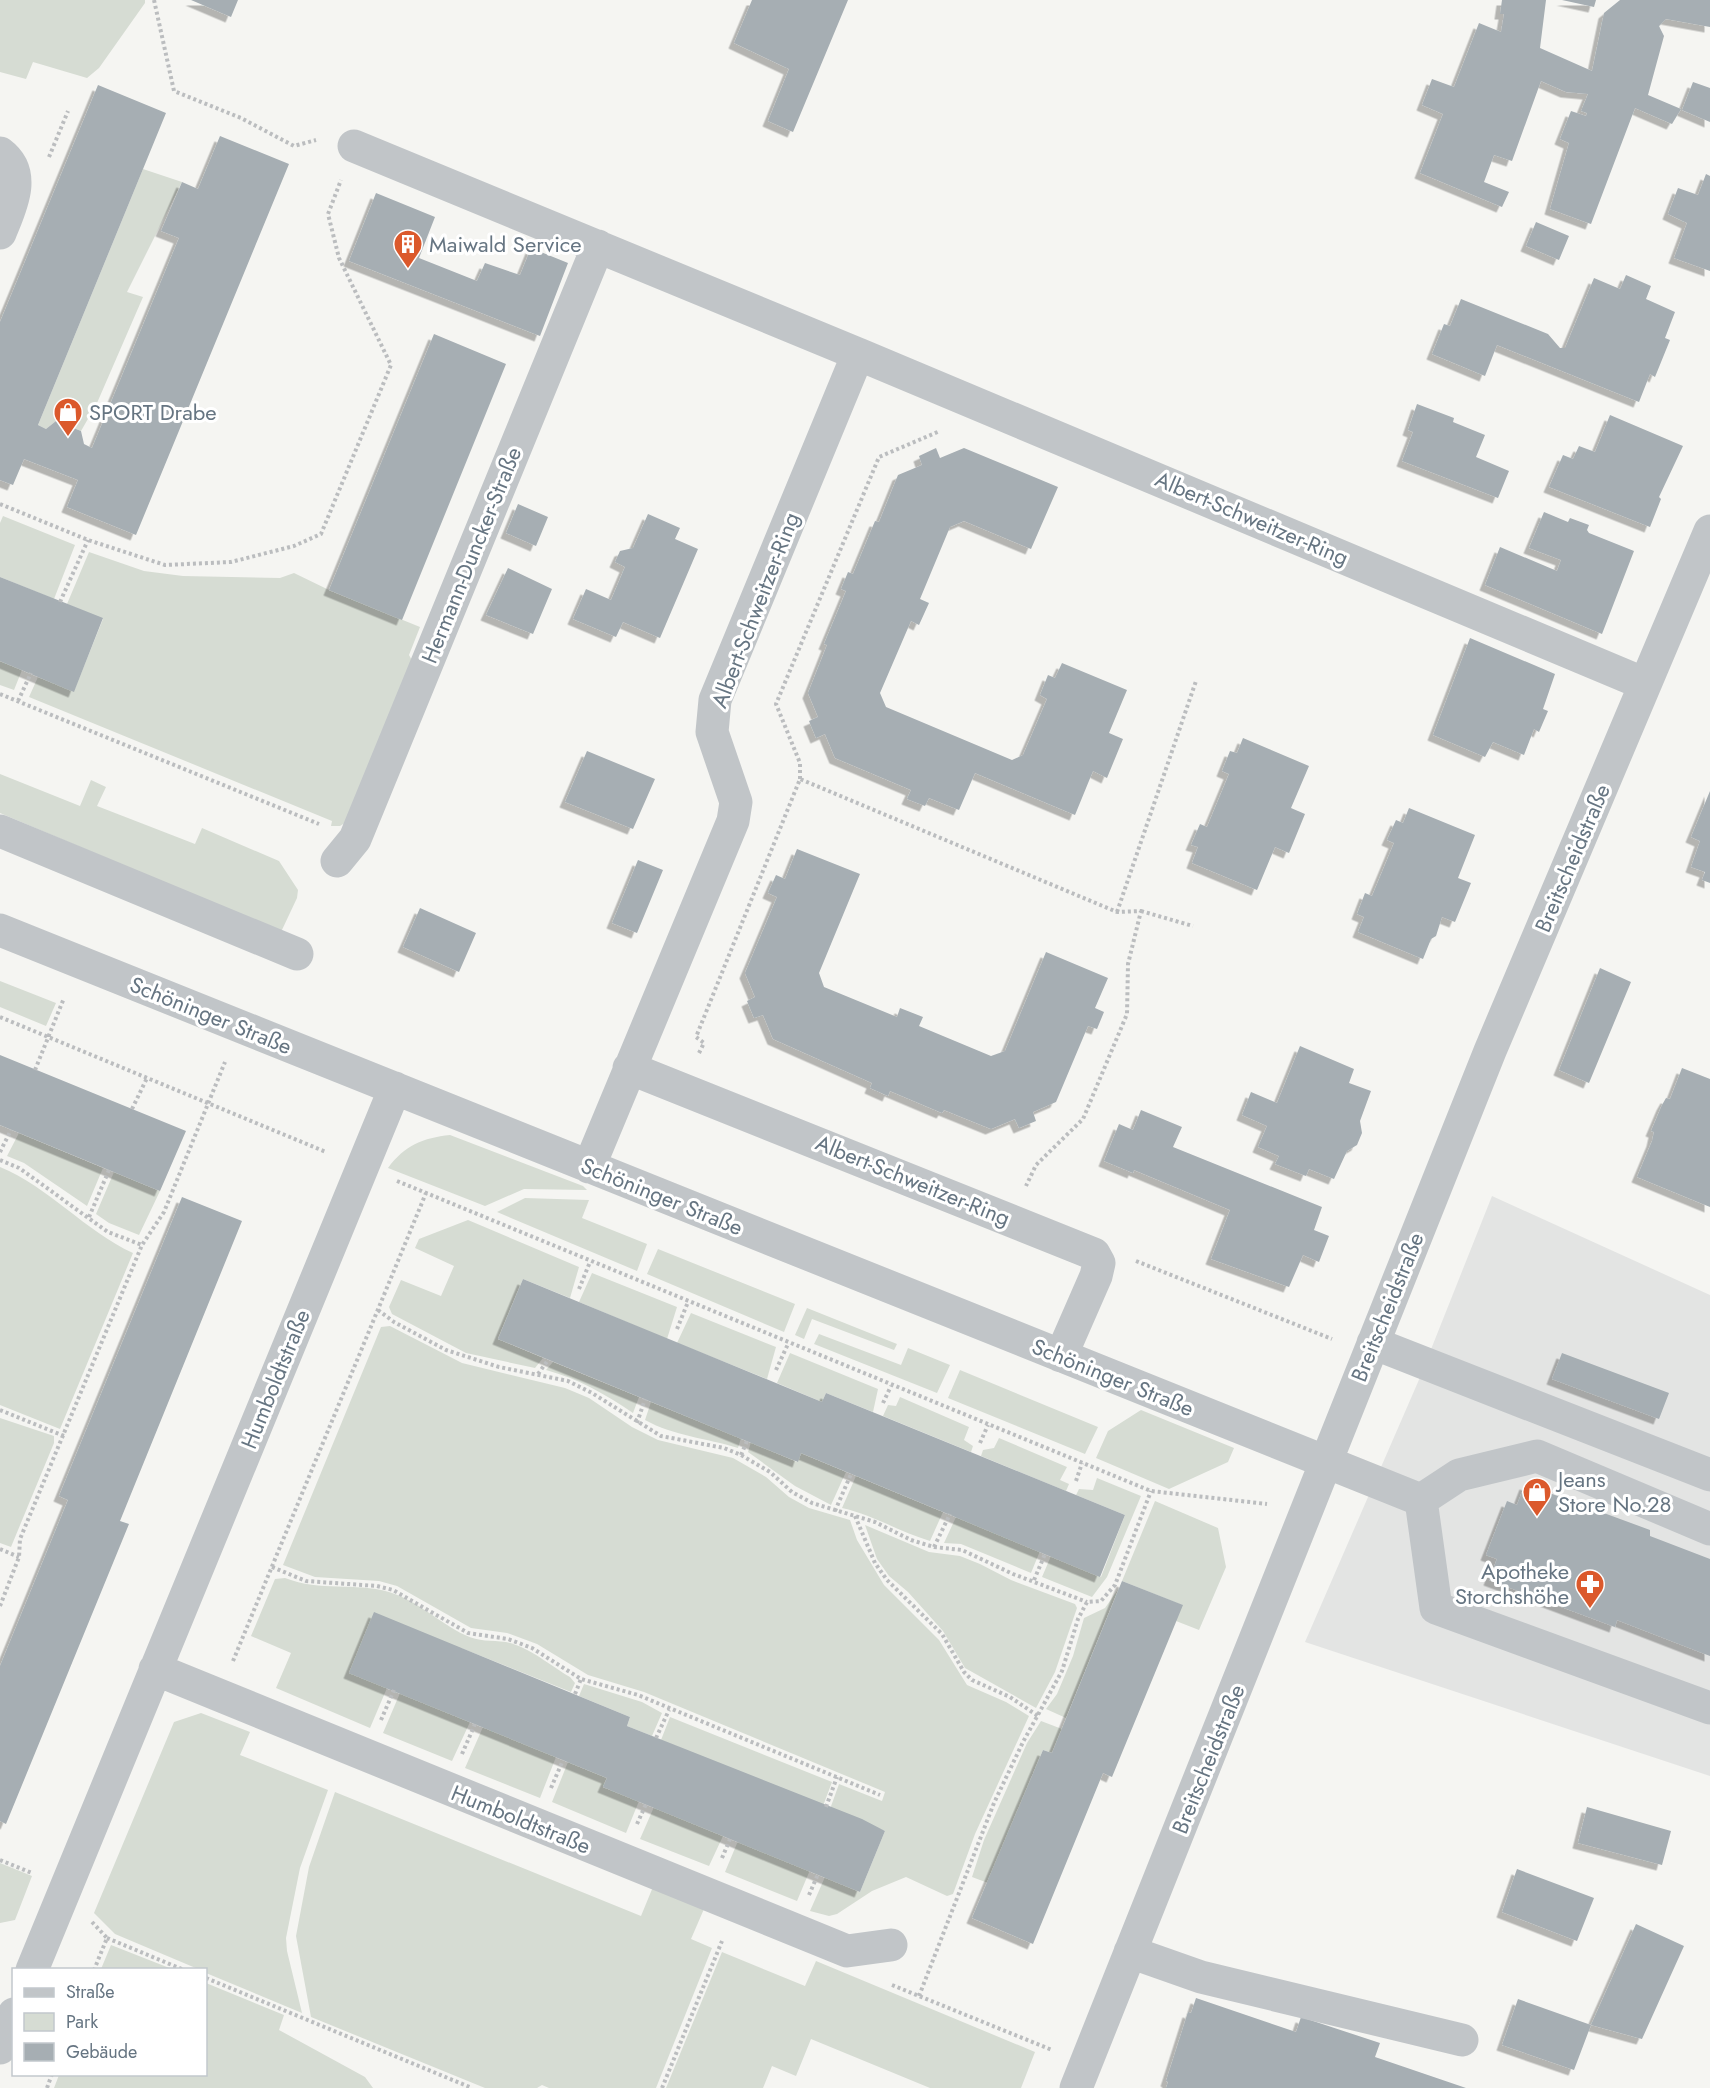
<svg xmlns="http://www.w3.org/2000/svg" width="1710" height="2088" font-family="Jost,sans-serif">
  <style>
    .built { fill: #e3e4e3 }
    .green { fill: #d6dcd3 }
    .building { fill: #a6aeb3; filter: url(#shadow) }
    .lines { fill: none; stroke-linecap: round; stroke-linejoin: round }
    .path { stroke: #bbbdbf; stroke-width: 4; stroke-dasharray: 3 3; stroke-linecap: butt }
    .minor { stroke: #c1c5c8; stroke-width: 33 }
    .labels { text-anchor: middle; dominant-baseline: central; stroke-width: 6; stroke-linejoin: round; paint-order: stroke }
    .poi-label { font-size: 22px; fill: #667582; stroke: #fff; text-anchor: start }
    .street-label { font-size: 22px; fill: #667582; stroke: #fff }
  </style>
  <defs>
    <filter id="shadow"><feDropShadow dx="-5.5" dy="5.5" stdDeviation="0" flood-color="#0004"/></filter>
  </defs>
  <rect width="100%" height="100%" fill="#f5f5f2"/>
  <path class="built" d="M1492,1196L1710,1295V1776L1305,1642L1418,1382Z"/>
  <path class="green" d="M0,0H145V3L99,68L87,78L33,62L26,79L0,72Z
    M143,169L182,182L127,292L143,297L97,403L81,431L56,421L46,429L38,425Z
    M3,516L75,545L54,599L0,577V523Z
    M89,552L144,571L183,576L280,578L294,573L329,590L420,627L409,655L414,664L348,821L340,826H331L332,821L29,697L38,677L74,691L103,619L67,604Z
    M0,661L22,670L14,690L0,685Z
    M0,774L80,806L91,780L106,787L97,806L195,844L202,828L279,861L298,890L297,898L281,932L0,813Z
    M0,981L56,1003L46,1026L0,1007Z
    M19,1133L103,1168L87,1206L24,1163L7,1156Z
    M450,1135L583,1186L587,1190L524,1189L485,1206L388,1168C405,1145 423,1138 450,1135Z
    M0,1167C49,1187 85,1231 133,1253L60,1429L0,1405Z
    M114,1172L160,1191L139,1235L109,1223L96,1214Z
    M525,1198L589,1200L582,1218L647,1244L637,1271L497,1212Z
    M468,1220L579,1267L570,1298L523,1279L498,1339L543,1358L535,1368L466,1353L392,1314L389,1307L401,1280L441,1296L454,1266L415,1248L419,1239Z
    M658,1249L795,1304L784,1332L647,1274Z
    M592,1273L677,1307L667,1339L579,1302Z
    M807,1308L897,1344L894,1350L812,1319L804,1339L795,1335Z
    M691,1313L776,1347L767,1379L677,1343Z
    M390,1326L462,1363L565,1388L589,1398L632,1427L658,1440L733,1458L766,1477L789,1497L809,1508L850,1520L857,1540L884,1585L939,1640L967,1685L1006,1702L1029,1716L975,1834L953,1894L947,1896L906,1877L872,1891L837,1914L829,1916L810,1911L825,1877L860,1892L885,1831L830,1809L839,1784L882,1801L885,1792L644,1692L588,1675L537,1644L507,1633L471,1628L397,1586L379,1581L315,1577L283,1565L381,1327Z
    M819,1334L901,1365L908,1348L950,1365L937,1393L814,1344Z
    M790,1353L878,1389L873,1412L826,1393L822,1402L777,1383Z
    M553,1362L639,1397L633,1413C605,1394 579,1379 546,1370Z
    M960,1370L1098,1427L1085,1454L948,1398Z
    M900,1397L969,1427L964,1440L973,1446L971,1452L883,1416L888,1405L896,1406Z
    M651,1402L741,1438L738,1448C706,1438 674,1436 645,1420Z
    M1141,1410L1234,1448L1228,1462L1169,1489L1096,1458L1108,1431Z
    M0,1418L54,1436V1443L11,1547L0,1543Z
    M999,1438L1067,1467L1060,1480L1069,1484L1066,1491L981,1456L983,1450L994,1448Z
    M751,1442L797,1462L801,1453L846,1472L831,1505L795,1486L748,1452Z
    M856,1476L943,1512L930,1541C900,1532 873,1515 842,1508Z
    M1097,1478L1141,1496L1107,1577L1092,1597L1042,1577L1051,1556L1101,1577L1125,1515L1076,1495L1079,1489L1093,1490Z
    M1155,1501L1218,1528L1226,1567L1199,1630L1176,1621L1182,1605L1122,1581Z
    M956,1517L1040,1551L1031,1573L961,1544L944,1543Z
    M865,1525L929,1552L960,1556L980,1564L1011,1580L1075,1604L1077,1608L1055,1672L1036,1708L965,1668L943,1631L908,1592L889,1576L877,1559Z
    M285,1578C321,1592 354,1582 389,1592C417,1600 439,1623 465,1635C479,1642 491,1640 506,1642C528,1646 551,1666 570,1677L575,1683L571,1692L461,1648L387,1688L370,1728L276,1688L291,1653L251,1636L275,1579Z
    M1119,1588L1066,1718L1046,1709L1057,1694L1073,1656L1084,1618L1105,1608Z
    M584,1684L642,1702L662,1713L652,1736L627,1726L630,1717L579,1696Z
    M400,1693L470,1722L452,1761L383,1733Z
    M201,1713L250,1732L240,1755L328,1790L300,1868L286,1938L287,1951L302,2013L206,1973V1970L198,1969L115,1934L94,1913L174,1722Z
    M670,1717L832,1782L823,1806L661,1740Z
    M1041,1721L1062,1729L1052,1753L1043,1750L988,1883L972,1877L984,1840L1027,1743Z
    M483,1727L556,1757L540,1798L465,1768Z
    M568,1762L607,1778L603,1787L639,1801L626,1833L552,1802Z
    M335,1792L641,1916L655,1882L707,1902L691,1939L712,1948L656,2088H549L542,2085L537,2088H485L311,2017L296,1936L309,1867Z
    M654,1807L723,1836L709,1866L640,1839Z
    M738,1841L810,1870L797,1901L725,1872Z
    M0,1863L32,1876L15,1920L0,1923Z
    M111,1945L172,1969H101Z
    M722,1952L805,1986L816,1961L1035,2052L1021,2088H930L811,2039L796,2076L772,2066L763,2088H666Z
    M206,1983L284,2015L279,2030L365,2077L373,2088H54L59,2075L206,2074Z"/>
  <path class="building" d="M191,0H238L231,17Z
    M752,0H848L793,132L768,121L789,69L734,43Z
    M1502,0H1546L1540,48L1592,71L1604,13L1620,0H1710V27L1666,19L1659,26L1664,36L1648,95L1681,109L1672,124L1635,108L1591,224L1550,209L1569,143L1560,139L1571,111L1586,116L1587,113L1581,111L1588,94L1566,92L1541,81L1512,161L1494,155L1484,182L1509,192L1502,207L1420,173L1443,114L1422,105L1432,79L1454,87L1479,23L1501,32L1504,14H1500Z
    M1562,0H1596L1594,7Z
    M1693,82L1710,88V122L1682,110Z
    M98,85L166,113L38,425L46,429L56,421L81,431L84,444L92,448L179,238L161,231L182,182L198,189L220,136L289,164L136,535L67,507L78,480L24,459L13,485L0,480V322Z
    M1706,174L1710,176V271L1674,258L1687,223L1668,214L1678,188L1698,195Z
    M376,193L435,217L419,258L477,281L485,263L520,275L531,248L568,263L540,336L349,261Z
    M1536,222L1569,236L1559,260L1526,246Z
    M1626,275L1651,286L1646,299L1675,312L1665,338L1670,340L1655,377L1650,374L1639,402L1497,345L1485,376L1432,354L1444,324L1450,326L1461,299L1548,334L1560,348H1565L1594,278L1620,289Z
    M434,334L506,364L402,620L329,590Z
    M1417,404L1454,418L1453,422L1485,435L1476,457L1509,471L1498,498L1402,461L1413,432L1408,430Z
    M1610,415L1683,446L1659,497L1661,499L1650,527L1549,487L1563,455L1573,459L1579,446L1595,452Z
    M936,448L940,458L964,448L1058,487L1031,549L964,521L950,527L920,599L929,603L919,625L911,621L880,693L886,707L1012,760L1023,755L1047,699L1040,695L1048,675L1055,678L1062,663L1127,690L1109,733L1123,739L1107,778L1093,771L1075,815L975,773L959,810L929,798L925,806L907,799L911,790L835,758L825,734L816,738L809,721L818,717L808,693L827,645L824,644L846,591L841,589L848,572L853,574L875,521L879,522L898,475L922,465L919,456Z
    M518,504L548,517L536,546L506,533Z
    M1544,512L1568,522L1570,518L1589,525L1587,530L1589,533L1634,551L1602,634L1485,585L1500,547L1557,571L1561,560L1529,548Z
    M648,514L680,528L675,539L698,549L660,638L623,622L616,637L573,619L586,589L611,600L625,567L615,562L620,551L633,548Z
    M508,568L552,589L533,634L486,615Z
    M0,577L103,618L74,692L0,661Z
    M1470,638L1555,674L1543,709L1548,711L1539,732L1534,729L1524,755L1493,742L1485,757L1433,735Z
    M1243,738L1309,766L1291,808L1305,814L1289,853L1275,847L1257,890L1192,863L1198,847L1191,845L1200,824L1207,827L1229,774L1222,771L1230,751L1237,753Z
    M587,751L655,779L633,829L565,802Z
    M1710,791V883L1702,880L1705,872L1691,867L1700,841L1691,837Z
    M1409,808L1475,835L1458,878L1471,883L1455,922L1442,917L1436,936L1431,939L1423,959L1358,932L1364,917L1357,914L1365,893L1372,896L1394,843L1387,840L1396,820L1403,823Z
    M797,849L860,874L819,973L824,987L897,1017L900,1008L923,1017L919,1026L991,1056L1005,1051L1046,952L1108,978L1095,1008L1104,1012L1097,1029L1088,1026L1056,1102L1033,1112L1036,1121L1019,1128L1015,1119L991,1129L944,1110L942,1113L890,1091L888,1096L870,1088L872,1083L773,1039L763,1015L754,1018L747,1001L755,997L745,973L777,897L768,893L776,875L785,879Z
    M638,860L663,870L637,933L612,923Z
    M420,908L476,933L459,972L403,947Z
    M1600,968L1631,982L1589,1083L1559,1070Z
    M1300,1046L1354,1069L1349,1083L1371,1091L1360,1121L1362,1133L1357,1145L1347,1151L1334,1179L1309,1169L1306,1176L1275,1164L1279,1156L1258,1147L1267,1126L1242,1115L1251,1092L1277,1103Z
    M0,1055L186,1131L160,1191L0,1125Z
    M1682,1068L1710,1079V1207L1637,1177L1652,1141L1654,1132L1651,1131L1662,1105L1666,1098L1670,1099Z
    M1141,1110L1182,1127L1173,1147L1322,1207L1314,1230L1329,1236L1319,1262L1303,1255L1289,1287L1211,1259L1230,1210L1134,1170L1133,1173L1104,1161L1119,1124L1133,1130Z
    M182,1197L242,1221L120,1521L129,1524L6,1824L0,1821V1666L68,1500L59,1496Z
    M523,1279L822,1402L826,1393L1125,1515L1100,1577L801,1453L798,1462L498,1339Z
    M1562,1353L1669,1393L1659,1419L1552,1379Z
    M1525,1484L1650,1530V1536L1710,1559V1656L1617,1620L1615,1627L1489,1580L1497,1559L1486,1555L1507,1501L1517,1505Z
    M1122,1581L1183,1605L1112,1777L1103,1773L1033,1944L972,1918L1043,1750L1052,1753Z
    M374,1612L630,1717L627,1726L862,1819L885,1831L860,1892L603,1787L607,1778L349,1673Z
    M1587,1807L1671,1831L1662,1865L1578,1843Z
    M1517,1869L1594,1898L1577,1941L1502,1912Z
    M1636,1924L1684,1946L1642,2039L1591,2025Z
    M1196,1998L1296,2032L1301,2017L1380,2043L1375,2057L1466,2088H1166L1168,2082L1166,2081L1188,2012L1191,2013Z
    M1518,1999L1591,2025L1574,2070L1502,2045Z"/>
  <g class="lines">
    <path class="path" d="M154,0L174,91L241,118L294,146L316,140
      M49,157L68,111
      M0,504L88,540L165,565L231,562L294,546L321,534L391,365L339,258L328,214L341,180
      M60,602L88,540
      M0,694L319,824
      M18,701L31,673
      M800,779V763L776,704L879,457L940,431
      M1141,911L1193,926
      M1117,912L1196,681
      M0,1017L326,1152
      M699,1053L704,1043L696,1037L800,779L1117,912L1141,911L1128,964L1127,1014L1083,1119L1036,1165L1026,1186
      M35,1070L64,998
      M132,1109L147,1078
      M0,1152L11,1130
      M0,1160L19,1168L108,1232L142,1245
      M397,1181L1151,1491L1267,1504
      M89,1217L109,1170
      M1136,1261L1332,1339
      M579,1289L590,1262
      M378,1310L394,1322L446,1350L499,1367L568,1381L592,1393L661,1436L724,1448L741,1455L770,1472L792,1492L812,1503L875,1522L911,1540L934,1547L962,1550L1013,1574L1087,1602
      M677,1329L688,1302
      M776,1370L788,1344
      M538,1374L548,1360
      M883,1403L891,1386
      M0,1410L64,1436
      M637,1423L645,1399
      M980,1443L988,1425
      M741,1455L747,1441
      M1076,1481L1082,1463
      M835,1511L851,1474
      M855,1516L875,1563L887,1580L942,1634L964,1672L972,1680L1010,1697L1038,1716
      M934,1547L950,1514
      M0,1549L19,1557
      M272,1567L306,1581L377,1586L393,1590L468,1633L508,1639L532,1648L581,1679L638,1695L880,1795
      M1034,1580L1045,1554
      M0,1606L19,1557L20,1539L142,1245L164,1212L225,1062
      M233,1661L426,1193
      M575,1694L581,1679
      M381,1720L394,1690
      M656,1738L669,1710
      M462,1754L475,1724
      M551,1788L563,1760
      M826,1807L837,1777
      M637,1824L646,1804
      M722,1858L730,1839
      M0,1860L32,1873
      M809,1895L818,1874
      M92,1922L107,1938L94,1970
      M107,1938L184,1970
      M206,1978L472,2088
      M892,1985L1052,2050
      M919,1996L994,1803L1023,1742L1062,1671L1078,1619L1087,1602L1101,1601L1115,1585L1151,1491
      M47,2088L52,2074
      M662,2088L722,1941"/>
    <path class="minor" d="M354,146L858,354
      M0,153C28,174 10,208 0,233
      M0,831L297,954
      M337,861L355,839L598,246
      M0,930L1421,1500
      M629,1068L1094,1254L1099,1263L1096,1276L1061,1356
      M589,1167L733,821L736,802L712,732L715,700L858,354L1645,684
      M1373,1343L1710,1475
      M1421,1500L1436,1608L1710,1708
      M1421,1500L1459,1475L1537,1456L1710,1529
      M155,1669L847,1951L891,1945
      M1130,1952L1201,1977L1462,2040
      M32,1970L395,1088
      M0,2048L14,2014
      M1076,2088L1490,1051L1710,531"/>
  </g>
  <defs>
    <g id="building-pin" transform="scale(1.5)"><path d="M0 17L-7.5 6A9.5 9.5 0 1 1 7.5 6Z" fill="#db592c" stroke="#fff"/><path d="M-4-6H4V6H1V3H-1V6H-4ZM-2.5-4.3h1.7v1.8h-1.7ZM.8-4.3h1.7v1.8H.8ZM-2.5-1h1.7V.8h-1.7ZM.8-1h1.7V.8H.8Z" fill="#fff"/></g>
    <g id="shop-pin" transform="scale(1.5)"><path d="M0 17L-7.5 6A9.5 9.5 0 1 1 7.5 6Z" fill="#db592c" stroke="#fff"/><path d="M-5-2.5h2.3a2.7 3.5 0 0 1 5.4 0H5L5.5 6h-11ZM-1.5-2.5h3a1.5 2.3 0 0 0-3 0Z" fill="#fff"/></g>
    <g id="pharmacy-pin" transform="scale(1.5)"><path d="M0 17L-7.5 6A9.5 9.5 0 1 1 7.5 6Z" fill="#db592c" stroke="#fff"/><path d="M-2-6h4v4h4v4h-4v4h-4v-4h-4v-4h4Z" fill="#fff"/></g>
  </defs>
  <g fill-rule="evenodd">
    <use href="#building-pin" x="408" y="244"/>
    <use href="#shop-pin" x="68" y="412"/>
    <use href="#shop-pin" x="1537" y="1492"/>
    <use href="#pharmacy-pin" x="1590" y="1584"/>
  </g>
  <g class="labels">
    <g class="poi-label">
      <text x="429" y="244">Maiwald Service</text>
      <text x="89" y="412">SPORT Drabe</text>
      <text x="1558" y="1479">Jeans<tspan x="1558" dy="25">Store No.28</tspan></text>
      <text x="1569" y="1571" text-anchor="end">Apotheke<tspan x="1569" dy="25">Storchshöhe</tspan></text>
    </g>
    <g class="street-label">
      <text transform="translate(1252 518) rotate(23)">Albert-Schweitzer-Ring</text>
      <text transform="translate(471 555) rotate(-68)">Hermann-Duncker-Straße</text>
      <text transform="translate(755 610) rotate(-69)">Albert-Schweitzer-Ring</text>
      <text transform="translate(1572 858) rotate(-67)">Breitscheidstraße</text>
      <text transform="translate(211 1015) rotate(22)">Schöninger Straße</text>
      <text transform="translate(913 1180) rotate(22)">Albert-Schweitzer-Ring</text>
      <text transform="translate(662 1196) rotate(22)">Schöninger Straße</text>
      <text transform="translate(1387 1307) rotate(-68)">Breitscheidstraße</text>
      <text transform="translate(1113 1377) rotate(22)">Schöninger Straße</text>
      <text transform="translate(275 1379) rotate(-68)">Humboldtstraße</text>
      <text transform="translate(1208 1759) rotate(-68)">Breitscheidstraße</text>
      <text transform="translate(521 1819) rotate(22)">Humboldtstraße</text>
    </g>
  </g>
  <rect x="12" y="1968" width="195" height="108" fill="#ffffff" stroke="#c2c8cd" stroke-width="1.5"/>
  <rect x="24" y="1988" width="30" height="9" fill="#c1c5c8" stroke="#c2c8cd" stroke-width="1.5"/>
  <text x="66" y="1998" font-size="18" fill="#667582">Straße</text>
  <rect x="24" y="2013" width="30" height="18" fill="#d6dcd3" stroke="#c2c8cd" stroke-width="1.5"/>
  <text x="66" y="2028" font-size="18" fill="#667582">Park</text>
  <rect x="24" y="2043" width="30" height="18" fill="#a6aeb3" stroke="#c2c8cd" stroke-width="1.5"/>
  <text x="66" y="2058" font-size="18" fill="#667582">Gebäude</text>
</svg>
